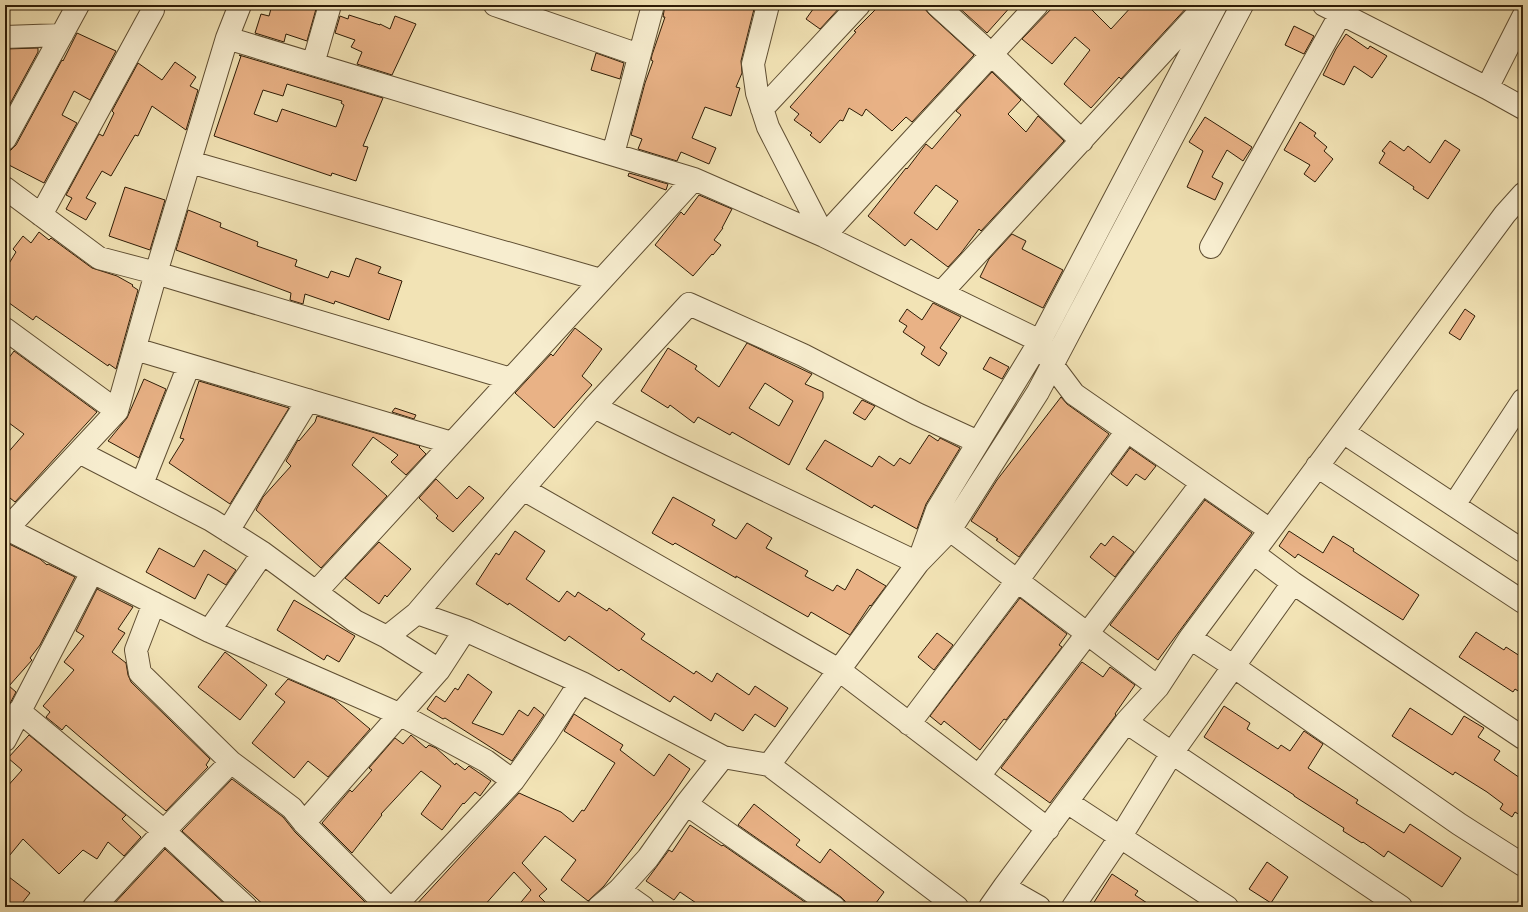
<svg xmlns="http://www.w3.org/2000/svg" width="1528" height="912" font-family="'IM FELL English',serif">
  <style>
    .building { fill: #e9b286; stroke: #2e1c06; fill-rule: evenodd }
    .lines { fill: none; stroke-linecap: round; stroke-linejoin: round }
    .minor-casing { stroke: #5f4e32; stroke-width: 24 }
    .minor { stroke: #f7edcf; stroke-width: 22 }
  </style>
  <rect width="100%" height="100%" fill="#f2e3b5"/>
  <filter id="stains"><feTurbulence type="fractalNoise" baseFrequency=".005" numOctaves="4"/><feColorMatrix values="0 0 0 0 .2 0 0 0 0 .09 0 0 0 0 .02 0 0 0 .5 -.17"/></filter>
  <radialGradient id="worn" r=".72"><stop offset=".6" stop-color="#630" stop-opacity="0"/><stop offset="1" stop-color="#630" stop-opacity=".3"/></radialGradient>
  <path class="building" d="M272,5H304L316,9L307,41L286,34L284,42L255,33L261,14L269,16Z
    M665,5H755L741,61L742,73L736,87L740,88L731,116L705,107L692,138L716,148L709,164L681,152L677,161L638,149L642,139L631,135L645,83L653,61L651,60L652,55L665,17H663Z
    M816,5H842L820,29L806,19Z
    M880,5H925V9L929,14L974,55L912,122L906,117L892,131L866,109L862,116L849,108L843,121L840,120L820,143L810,135L812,133L794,120L799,114L790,107L856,32L854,31Z
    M956,5H1012L987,33Z
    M1055,5H1087L1111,29L1133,5H1189L1121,79L1119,77L1091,108L1064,84L1090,50L1075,37L1052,64L1022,39Z
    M349,15L380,25V24L390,29L395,16L416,24L392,75L357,64L362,52L351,47L355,40L335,33L340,16L348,19Z
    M1294,26L1314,36L1304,54L1285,45Z
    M77,33L116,51L90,100L74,91L62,115L77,123L44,183L5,163V151L11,150L16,145L62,60L63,61Z
    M1346,34L1368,49L1370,46L1387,56L1372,78L1354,66L1344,85L1323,75L1336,49Z
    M38,48V52L5,113V49Z
    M596,53L624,63L620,79L591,70Z
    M239,55L383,98L363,146L368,147L356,181L332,173L331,176L214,136L241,56ZM287,84L342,101L341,103L344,105L336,127L282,109L277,122L254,114L263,90L283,96Z
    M175,62L196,77L190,86L198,90L186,130L152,106L138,136L135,135L111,176L102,171L86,198L96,203L86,220L66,209L72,198L66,195L99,134L103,136L114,113L112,111L138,63L162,80Z
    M992,72L1021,100L1008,114L1026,132L1038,116L1064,141L981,231L979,229L961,253L948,267L911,239L905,246L868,216L906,168L907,169L926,144L932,149L961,115L956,111ZM936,185L958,201L937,230L914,213Z
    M1205,117L1252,147L1243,161L1227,150L1212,177L1223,183L1215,200L1187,187L1203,151L1189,142Z
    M1300,122L1316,133L1314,136L1327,147L1324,151L1333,159L1315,182L1304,174L1310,165L1284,150Z
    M1445,140L1460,150L1428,199L1413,189L1414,187L1379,163L1385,153L1382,151L1390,141L1404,151L1408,146L1430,163Z
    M629,173L668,184L666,190L628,176Z
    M125,187L165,200L150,250L109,236Z
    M699,195L732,209L722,228H723L714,240L721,245L713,255L712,254L693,276L655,245L681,212L684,215Z
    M188,210L221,223L220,227L258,242L257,246L297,260L295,266L328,278L331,271L349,277L356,258L381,267L378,273L402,281L389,320L335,301L334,304L305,294L303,304L290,300L291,293L176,250Z
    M39,232L49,240L51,238L92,268L117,276L133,285L132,286L138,290L116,369L109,364L108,366L36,316L33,320L5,300V270L16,252L13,249L23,236L31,243Z
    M1012,234L1026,241L1022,249L1063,270L1043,308L980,277L989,259Z
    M933,303L961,317L940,348L947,353L939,366L921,354L925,347L903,332L907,326L899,321L907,309L922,320Z
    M1465,309L1475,316L1460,340L1449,333Z
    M575,328L602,349L582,376L592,385L554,428L515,393L551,354L553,356Z
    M747,343L812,374L805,384L823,392V398L789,465L732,432L730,435L698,417L694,423L670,405L668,408L641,391L668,348L697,366L695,369L719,387ZM765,383L793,401L779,426L749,408Z
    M14,351L97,412L15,502L5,494V456L24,434L5,420V363Z
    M990,357L1009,367L1002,379L983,369Z
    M144,379L166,389L139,458L108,441L127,418Z
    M199,381L289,408L230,504L169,463L184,439L180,438Z
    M1061,397L1067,404L1109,434L1019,557L996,540L998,539L971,521L997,480Z
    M862,400L875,406L865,420L853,413Z
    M395,408L416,415L414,419L392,412Z
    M317,416L420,446L419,447L426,454L406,475L391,462L398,455L373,437L352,465L387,496L321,568L256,510L263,497L291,466L286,461L298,440L299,441L315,422Z
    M929,435L938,441L940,438L960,448L926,504L917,529L874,505L872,508L806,469L825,440L872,467L879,456L894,466L900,458L910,464Z
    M1130,448L1156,466L1145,480L1136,474L1127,486L1111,474Z
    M436,479L457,499L469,486L484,498L453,532L436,518L438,516L419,498Z
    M673,497L715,520L712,525L736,539L747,523L772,538L766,548L808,571L805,576L833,591L837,585L845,590L857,569L886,586L871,606L870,605L850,635L811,612L808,617L736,576V578L675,543L673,545L652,533Z
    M1205,500L1252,533L1158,660L1110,625Z
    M515,531L545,551L526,579L559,602L567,591L575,597L578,592L607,611L609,608L645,634L641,639L694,674L696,671L712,682L717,673L749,695L755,686L788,708L775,727L755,714L743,731L715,713L711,721L674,696L670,702L621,669L619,671L569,636L565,641L509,603L508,605L476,584L496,553L499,555Z
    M1289,531L1323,553L1333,536L1354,549L1353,551L1419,595L1403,620L1298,554L1295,558L1279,546Z
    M1113,536L1134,552L1115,577L1090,557L1101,543L1105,546Z
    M379,542L411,569L387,597L385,595L379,604L345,578Z
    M7,543L40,559L47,565L48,564L75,577L40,645L30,658L32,660L9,686L16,692L5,713V545Z
    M159,548L194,567L204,550L236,570L226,585L208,574L195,599L146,572Z
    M97,589L133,607L118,629L125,633L112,652L126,663L128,675L131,682L210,759L206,765L208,767L166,811L66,725L62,730L46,717L50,712L43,706L74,670L64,662L84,636L76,631Z
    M1020,598L1067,634L1059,645L1062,647L1006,720L1004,719L980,750L944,721L941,725L930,716Z
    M294,600L355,636L339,662L327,655L324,660L277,630Z
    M1476,632L1504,650L1506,647L1523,658V694L1515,689L1513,692L1459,657Z
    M937,633L953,645L934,670L918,657Z
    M225,652L267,685L240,720L198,687Z
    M1082,662L1103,677L1110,667L1135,685L1115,714L1116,715L1050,803L1001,768Z
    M468,674L492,692L472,723L503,735L519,710L528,716L534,707L544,715L512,761L445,718L443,719L427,709L436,696L445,702L455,688L458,690Z
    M288,679L334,699L370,729L328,777L308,761L294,778L252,743L285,702L275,694Z
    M1224,706L1250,723L1247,729L1278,749L1281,745L1290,751L1304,731L1323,744L1308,768L1358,800L1356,803L1404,833L1410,824L1461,858L1442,887L1388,851L1384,857L1363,842L1362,843L1343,831L1344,828L1294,796V795L1204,737Z
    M1410,708L1452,735L1464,716L1484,728L1478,737L1500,751L1494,760L1523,780V817L1515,812L1512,817L1500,809L1503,804L1487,792L1455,772L1453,775L1392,736Z
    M574,714L623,745L620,750L654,776L669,754L690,769L670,799L604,886L588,901L561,880L576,860L545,836L522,863L547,889L539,896L550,907H517L531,890L514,872L483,907H414L519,793L561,812L573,822L582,810L584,811L615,763L564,731Z
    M29,735L126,815L122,819L141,837L124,856L108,842L97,859L83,850L59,874L23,839L5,861V789L22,770L8,758Z
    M411,735L426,748L429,745L436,748L455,765L456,763L465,770L469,766L491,781L480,796L475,792L464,804L463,803L442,830L421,814L441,786L421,771L381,814L382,815L352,853L322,823L350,790L352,792L372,770L369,768L395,738L403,744Z
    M232,779L283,817L295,832L370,907H266L182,831Z
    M754,804L800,840L796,845L820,863L830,849L884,892L873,907H846L845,901L841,897L738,825Z
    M690,825L722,846L723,845L812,907H702L680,892L674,900L646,881L669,850L672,852Z
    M165,849L228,907H111Z
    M1267,862L1288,877L1271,903L1249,889Z
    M5,874L30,893L19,907H5Z
    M1112,874L1138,891L1135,895L1153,907H1091Z"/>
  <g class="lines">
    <g class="minor-casing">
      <path id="minor" d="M495,5L639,55
        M768,5L753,64L757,93L768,127L824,236L1037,5
        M937,5L991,54L1082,141
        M1324,5L1487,88
        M1523,17L1487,88L1523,108
        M5,37L62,35
        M227,38L694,179L824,236L1040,341L1053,366L1074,394L1270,530
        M313,64L330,5
        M762,109L859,5
        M5,139L78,5
        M613,154L653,5
        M190,162L601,280
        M5,188L99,258L156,273L511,379
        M41,215L153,10
        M1211,247L1340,15
        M941,293L1206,5
        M5,329L117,411
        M135,349L452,443
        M594,407L689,304L803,355L917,414L978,442
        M1343,432L1523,551
        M79,452L211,520L263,553L355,621L387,637L417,613L523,489
        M1317,466L1523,602
        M142,484L189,365
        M1454,505L1523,400
        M7,529L209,631L399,714L486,761L513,781
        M950,530L1158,687
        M5,531L117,411L156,273L227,38L240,5
        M228,531L308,400
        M1253,553L1293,583L1523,738
        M920,557L937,510L1040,341L1216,5
        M918,563L950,530L1038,392L1242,5
        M316,592L694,179
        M154,603L136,650L140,673L231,762L292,808L304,823L388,907
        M417,613L465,630
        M209,631L263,553
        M387,637L439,670
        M1190,638L1233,666L1459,824L1523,865
        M19,711L164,831L246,907
        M1126,722L1401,907
        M909,724L1017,581L1127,431
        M5,740L92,572
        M769,765L839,670L523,489L594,407L671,445L918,563L839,670L1048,829
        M979,776L1202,483
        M1067,802L1227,907
        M686,804L834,907
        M304,823L439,670L465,630L582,683L723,757L769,765L957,907
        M1004,887L1039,907
        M619,890L643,907
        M94,907L164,831L231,762
        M394,907L513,781L546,735L572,695L582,683
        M599,907L619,890L648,858L686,804L723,757
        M990,907L1004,887L1126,722L1158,687L1190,638L1505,214L1523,194
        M1073,907L1121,836L1172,753L1293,583"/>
    </g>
    <use href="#minor" class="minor"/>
  </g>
  <rect width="1528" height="912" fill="none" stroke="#f2e3b5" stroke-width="20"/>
  <rect x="6" y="6" width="1516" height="900" fill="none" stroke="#2e1c06" stroke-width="2"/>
  <rect x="10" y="10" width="1508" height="892" fill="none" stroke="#2e1c06"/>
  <rect width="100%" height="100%" filter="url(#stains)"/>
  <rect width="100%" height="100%" fill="url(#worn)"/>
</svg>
